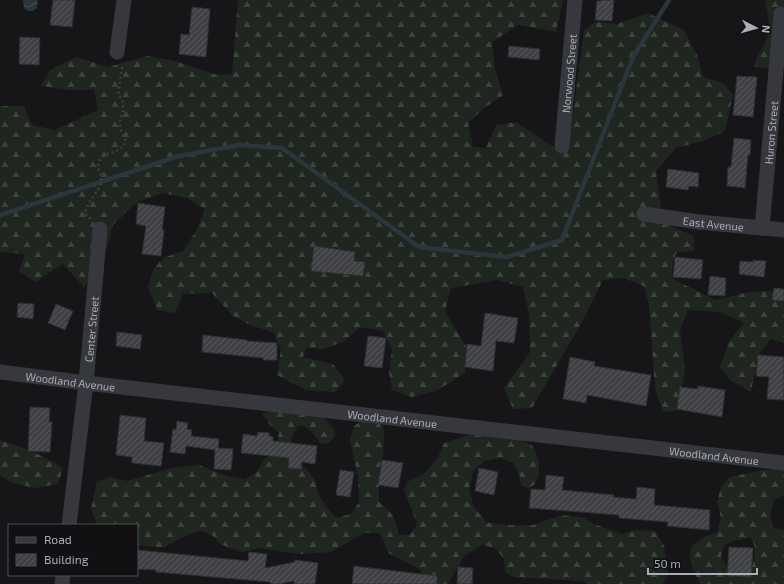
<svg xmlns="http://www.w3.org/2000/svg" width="784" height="584" font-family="'Exo 2',sans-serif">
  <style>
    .forest { fill: url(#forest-firs); fill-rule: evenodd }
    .water { fill: url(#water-waves) }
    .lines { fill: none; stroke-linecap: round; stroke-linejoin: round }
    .stream { stroke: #2c353c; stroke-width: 4.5 }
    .building { fill: url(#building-hatch); stroke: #303034 }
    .path { stroke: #3d3f44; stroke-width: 2.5; stroke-dasharray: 2 3; stroke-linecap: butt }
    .street { stroke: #37383d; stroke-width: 15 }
    .labels { text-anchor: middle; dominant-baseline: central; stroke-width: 3.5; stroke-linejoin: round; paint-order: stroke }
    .street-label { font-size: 11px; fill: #a8adb8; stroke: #111113 }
  </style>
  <defs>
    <pattern id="forest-firs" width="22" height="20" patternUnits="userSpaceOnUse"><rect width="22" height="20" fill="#1e261f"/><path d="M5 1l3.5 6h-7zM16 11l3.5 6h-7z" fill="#3c433d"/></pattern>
    <pattern id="water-waves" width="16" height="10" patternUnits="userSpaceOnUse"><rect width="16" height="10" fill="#2c353c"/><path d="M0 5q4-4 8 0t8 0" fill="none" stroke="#485056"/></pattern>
    <pattern id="building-hatch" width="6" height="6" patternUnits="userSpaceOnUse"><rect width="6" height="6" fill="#404145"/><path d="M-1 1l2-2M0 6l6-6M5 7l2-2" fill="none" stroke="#595a5e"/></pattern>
  </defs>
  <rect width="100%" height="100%" fill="#161618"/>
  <path class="forest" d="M238,0H563L556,32L518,25L492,42L495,69L503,95L484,108L468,123L473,147L486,148L496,125L516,122L561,152L569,144L584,30L595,22L617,24L648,13L684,30L697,55L703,77L723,83L733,95L725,131L703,141L676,148L656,171L663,223L694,236V251L677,252C672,260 671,269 673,279L716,300L749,292L784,290V343L771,339L758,355L751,392L730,380L720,367L729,341L744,323L720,312L688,310L680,330L685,369L678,410L663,412L655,388L649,306L644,286L623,278L603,280L582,322L532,408L513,409L504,388L530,352L529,314L523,287L497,280L451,288L445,311L468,350L465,373L436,391L412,397L392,390L389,372L392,349L383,331L360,327L343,342L323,349L306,348L303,357L333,364L345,380L335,392L306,390L277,375L281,350L274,333L248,324L232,315L212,293L183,294L175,313L157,310L148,287L153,270L163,258L183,251L196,231L205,209L187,198L163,193L137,202L113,225L104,258L84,287L63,264L35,282L19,271L25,254L0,252V106H24L32,125L55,130L98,110L94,90H69L41,86L50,70L76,57L108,67L148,56L175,61L217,75L232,74Z
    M765,0H784V70L755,67C754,55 764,49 767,38C771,26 767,12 765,0Z
    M275,408L322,415L334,429L335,436L329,443L321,444L312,432L304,426H298C290,438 288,448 292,461L305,468L315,480L318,494L327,508L336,518L351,514L359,502L358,478L350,439L354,426L364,419L379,423L384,430L383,455L379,472V502C393,513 395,517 399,535H410L417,524L404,490L407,482L425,473L438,457L444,443L474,433L523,440L534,447L539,462V474L535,484L529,488L521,485L519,474L512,462L499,458L484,461L473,471L469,490L474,507L486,522L506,525H533L562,515L585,518L594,524L622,534L636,530L654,531L664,545L668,576L663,584H588L581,581L513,577L505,572L504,559L495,548L482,545L464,556L448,584H421V570L388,553L380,533H364L331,552L298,554L259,548L244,552L229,548L219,543L213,536L202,531L191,533L165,547H157L137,545V525H97L91,509L97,482L109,477L127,481L172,468L199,465L227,476L244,479L256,473L264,459L275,453L279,432L271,426L262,414Z
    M0,440C22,447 43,455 63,468L58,484L35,488L12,483L0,475Z
    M763,470H784V495L774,500L770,514L773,528L784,530V584H700C693,570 687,560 692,545L706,536L717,532L721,518L717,502L721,487L730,477ZM751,538C758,551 755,556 751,570L737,578L730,573L721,556L724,545L736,540Z"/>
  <path class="water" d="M23,0H38L37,8L33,11H28L24,8Z"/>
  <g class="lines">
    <path class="stream" d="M0,215L179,156L239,145L282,148L419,247L507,257L562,240L633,57L669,0"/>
  </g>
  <path class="building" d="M53,0H75L72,27L50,25Z
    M601,0H614L612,21L595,20L597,1H601Z
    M192,7L210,9L206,57L179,54L181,34L189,35Z
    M20,37L40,38L39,65L19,64Z
    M509,46L540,49L539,60L508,57Z
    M737,76L757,77L753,117L733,115Z
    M734,138L751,140L750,155H748L745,188L727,186L728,167H731Z
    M668,169L699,173L698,187L689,186L688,190L666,187Z
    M138,203L165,207L162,230H164L161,256L142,254L146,226L136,224Z
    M314,246L355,252L354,261L365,262L363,276L311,271Z
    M675,257L703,260L701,279L673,277Z
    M753,260L766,261L764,277L739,274L740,261L753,262Z
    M710,276L726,278L725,296L708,295Z
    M774,288L784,289V301L772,300Z
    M18,303L34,304L33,319L17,317Z
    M56,304L73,311L65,330L48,323Z
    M485,313L518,318L514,343L496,341L493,371L465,367L467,344L481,346Z
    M117,332L142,335L140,349L116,346Z
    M203,335L247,340V341L277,343V360H263V358L202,352Z
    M368,336L386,338L382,368L364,366Z
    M758,355L784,357V400L767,399L769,377L756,376Z
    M570,357L595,362L594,366L651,375L646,406L587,395L586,403L563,399Z
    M698,386L725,390L722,417L677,409L680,387L698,389Z
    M30,407L50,408L49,422H52L50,452L28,451Z
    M120,415L146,418L144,441L164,443L161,466L132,463V457L116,455Z
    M177,421L188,423L187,429L192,430L191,436L219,439L218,448L233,449L231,470L214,469L215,450L186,446L185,454L170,452L173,429L176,430Z
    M258,432L269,433V436L273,437V441L317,446L315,464L302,462L301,469L288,468L289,458L241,453L243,434L257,436Z
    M382,460L403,463L398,488L378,485Z
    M479,468L498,472L494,495L475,491Z
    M340,470L354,472L350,497L336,495Z
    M546,475L564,477L562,490L614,495L613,497L636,499L637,487L655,489L654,505L710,510L709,530L667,526L668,522L619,518V515L529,508L531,489L545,490Z
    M729,547L753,548L751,577L727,576Z
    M137,550L248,561L249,552L267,554L265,568L295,562V560L318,563L315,584H294V581L279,584H271L270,582L156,572V570L137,569Z
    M354,566L437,576V584H352Z
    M458,567L473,568L472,584H457Z"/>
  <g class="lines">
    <path class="path" d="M90,219V218L85,214C87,200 99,194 101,181C102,174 95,167 100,160C108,149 121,155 126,141L120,128V120L123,112V102L118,94L122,68L121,64"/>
    <g class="street">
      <path d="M117,52L124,0"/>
      <path id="s1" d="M562,146L575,0"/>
      <path id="s2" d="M644,214L699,222L784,230"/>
      <path id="s3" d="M762,228L781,14"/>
      <path id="s4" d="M0,372L86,383L784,463"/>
      <path id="s5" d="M69,525L86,383L100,229"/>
      <path d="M62,584L63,575"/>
    </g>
  </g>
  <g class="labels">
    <g class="street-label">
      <text stroke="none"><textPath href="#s1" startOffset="73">Norwood Street</textPath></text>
      <text stroke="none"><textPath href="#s3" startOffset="96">Huron Street</textPath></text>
      <text stroke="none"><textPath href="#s2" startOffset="70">East Avenue</textPath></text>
      <text stroke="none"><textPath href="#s5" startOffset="197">Center Street</textPath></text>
      <text stroke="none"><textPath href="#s4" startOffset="71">Woodland Avenue</textPath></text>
      <text stroke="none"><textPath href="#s4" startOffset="395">Woodland Avenue</textPath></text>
      <text stroke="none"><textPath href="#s4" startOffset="719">Woodland Avenue</textPath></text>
    </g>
  </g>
  <rect x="8" y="524" width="130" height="52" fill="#111113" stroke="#4d4f55"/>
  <rect x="16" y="537" width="20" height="6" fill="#37383d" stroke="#4d4f55"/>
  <text x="44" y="544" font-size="12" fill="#a8adb8">Road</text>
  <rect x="16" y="554" width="20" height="12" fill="url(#building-hatch)" stroke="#4d4f55"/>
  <text x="44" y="564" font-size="12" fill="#a8adb8">Building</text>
  <g transform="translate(756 28) rotate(96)" stroke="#111113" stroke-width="3" paint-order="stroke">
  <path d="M0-3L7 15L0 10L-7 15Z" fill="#a8adb8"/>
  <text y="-6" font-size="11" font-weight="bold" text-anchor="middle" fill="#a8adb8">N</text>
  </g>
  <path d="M648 568v6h109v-6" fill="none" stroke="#a8adb8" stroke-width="2"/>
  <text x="654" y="568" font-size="12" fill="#a8adb8" stroke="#111113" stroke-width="3" paint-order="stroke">50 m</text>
</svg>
